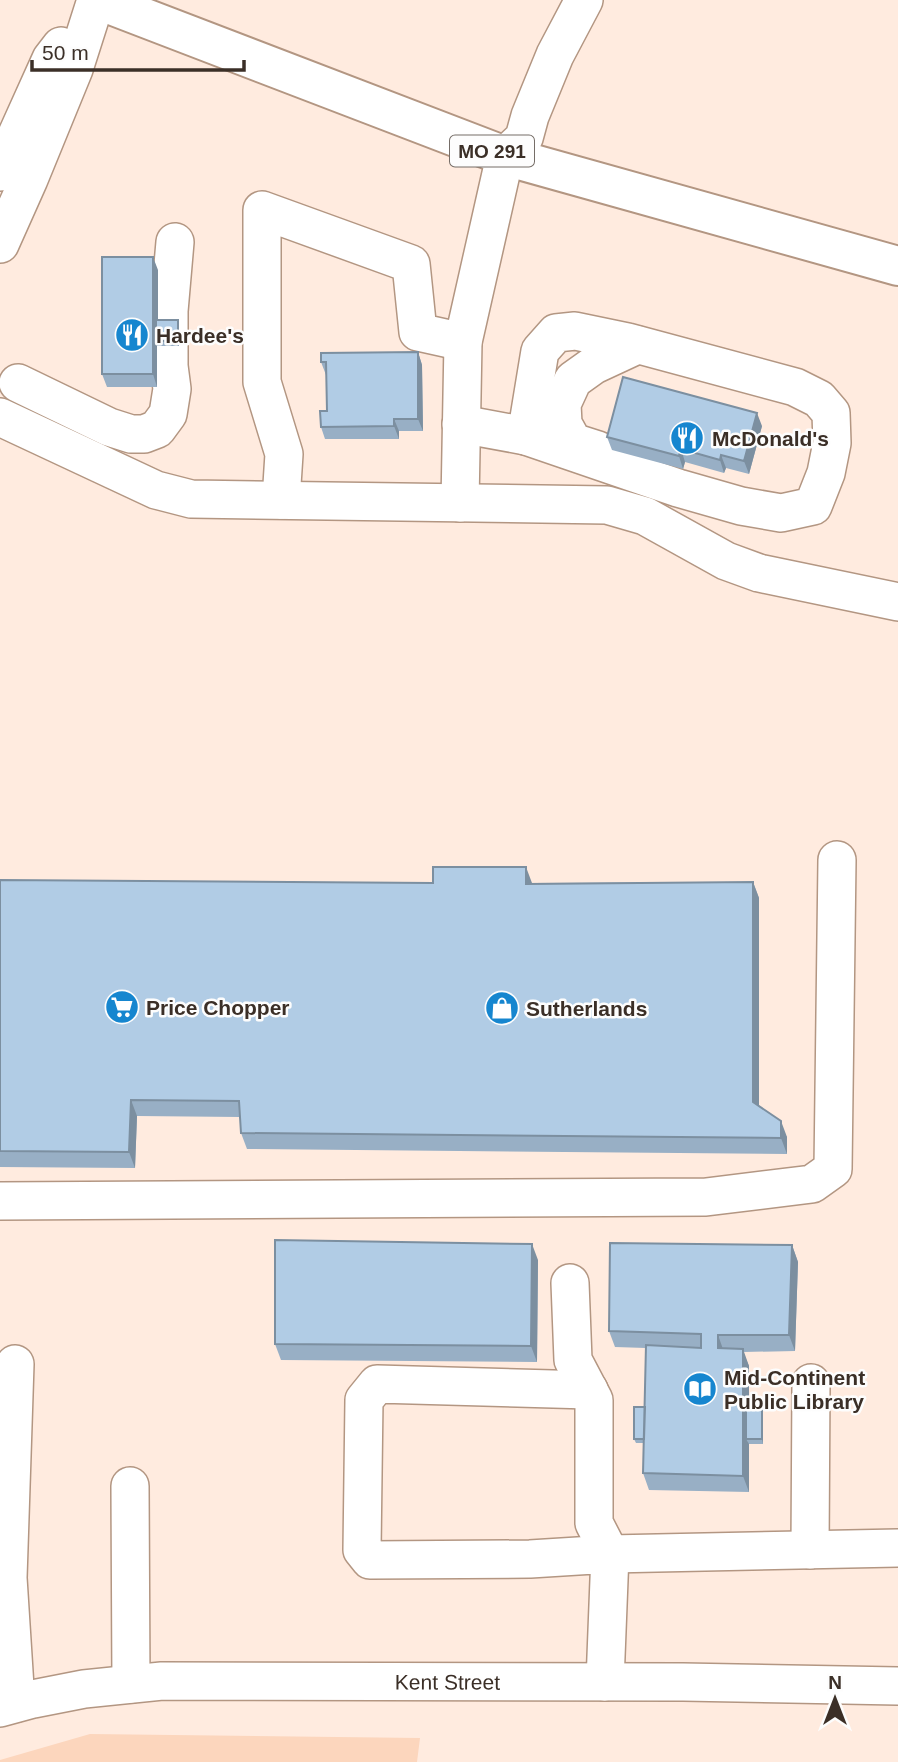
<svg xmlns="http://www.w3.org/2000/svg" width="898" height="1762" font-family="Arial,sans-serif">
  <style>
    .green { fill: #fcd6bd }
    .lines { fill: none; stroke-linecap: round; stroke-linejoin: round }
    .minor-casing { stroke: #b39682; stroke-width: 40 }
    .highway-casing { stroke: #b39682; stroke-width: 42 }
    .minor { stroke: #fff; stroke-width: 37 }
    .highway { stroke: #fff; stroke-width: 38 }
    .wall { fill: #98afc5 }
    .shaded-wall { fill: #7c8fa0 }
    .building { fill: #b1cce5; stroke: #7c8fa0; stroke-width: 2 }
    .labels { text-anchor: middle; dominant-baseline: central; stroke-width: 5; stroke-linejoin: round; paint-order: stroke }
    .shield { fill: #fdfdfd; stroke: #756d67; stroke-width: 2 }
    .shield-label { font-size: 19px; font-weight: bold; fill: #3b2f27 }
    .poi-label { font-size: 21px; font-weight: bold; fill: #3b2f27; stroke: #fdfdfd; text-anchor: start }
    .street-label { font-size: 21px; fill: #3b2f27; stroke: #fdfdfd }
  </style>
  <rect width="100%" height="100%" fill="#ffebdf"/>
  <path class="green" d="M90,1734L420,1738L417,1762H0V1760Z"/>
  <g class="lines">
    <g class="minor-casing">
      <g id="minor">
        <path d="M0,172L51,59L61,46"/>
        <path d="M0,244L29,179L74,69L96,0"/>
        <path d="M575,331L628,342L795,387L819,399L831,413L832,443L826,473L813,506L781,513L741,506L678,488L526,436L540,351L556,333Z"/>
        <path d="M18,383L109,427L131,434H144L157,429L168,414L172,389L169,366V311L175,242"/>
        <path d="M0,417L156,490L191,499L607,505L645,516L726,561L759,573L898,602"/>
        <path d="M461,424L526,436"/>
        <path d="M598,450L573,442L563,424L562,404L573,380L594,365L637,345"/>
        <path d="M281,500L284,454L262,382V210L411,264L418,332L463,342"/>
        <path d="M460,503L463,342L505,156L524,138L530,116L555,55L584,0"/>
        <path d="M0,1201L706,1197L812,1184L833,1169L837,860"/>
        <path d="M570,1283L573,1360L594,1400V1523L610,1554L898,1548"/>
        <path d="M15,1364L8,1578L16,1703"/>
        <path d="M589,1390L377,1384L364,1400L362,1550L370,1560L530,1559L610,1554L605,1682"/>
        <path d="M130,1486L131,1684"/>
        <path d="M810,1550L811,1383"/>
        <path id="s1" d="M0,1708L33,1699L84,1689L162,1681L683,1682L898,1686"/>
      </g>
    </g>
    <g class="highway-casing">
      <path id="highway" d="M98,0L505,156L898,266"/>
    </g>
    <use href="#minor" class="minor"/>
    <use href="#highway" class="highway"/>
  </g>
  <path class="wall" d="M158,270V320L179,325V346H157V387H107L102,374Z
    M418,352L422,365L423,431H399V439H325L321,427L327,411L326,375L321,362Z
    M762,426L749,474L726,468L724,473L685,462L683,469L612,450L607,437Z
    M0,880L532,883L753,882L759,898V1106L787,1137V1154L247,1149L241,1133L240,1117L137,1116L135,1168L0,1167Z
    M792,1245L798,1262L795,1351L743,1352L749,1366V1407H762L763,1412V1444H749V1492L649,1490L643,1473L644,1443H636L634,1439L645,1407L646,1348L615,1347L609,1331Z
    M538,1260L537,1362L281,1360L275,1344Z"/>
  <path class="shaded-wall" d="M153,257L158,270V341H156L157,346V387L153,374Z
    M178,320L179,325V346L178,341Z
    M418,352L422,365L423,431L418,419Z
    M757,413L762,426L749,474L744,461Z
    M394,419L399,431V439L394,426Z
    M681,449L685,462L683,469L679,456Z
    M721,455L726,468L724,473L720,460Z
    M526,867L532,883L526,884Z
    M753,882L759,898V1118L753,1102Z
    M131,1100L137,1116L135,1168L129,1152Z
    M781,1121L787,1137V1154L781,1138Z
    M532,1244L538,1260L537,1362L531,1346Z
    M792,1245L798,1262L795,1351L789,1335Z
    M718,1335L724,1352L718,1348Z
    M743,1349L749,1366V1439H746L749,1444V1492L743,1476Z
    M762,1407L763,1412V1444L762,1439Z"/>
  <path class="building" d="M102,257H153V374H102Z
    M156,320H178V341H156Z
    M418,352V419H394V426L321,427L320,411H327L326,362H321V353Z
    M623,377L757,413L744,461L721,455L720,460L681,449L679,456L607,437Z
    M433,867H526V884L753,882V1102L781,1121V1138L241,1133L239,1101L131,1100L129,1152L0,1151V880L433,883Z
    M275,1240L532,1244L531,1346L275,1344Z
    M610,1243L792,1245L789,1335H718V1348L743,1349V1476L643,1473L646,1345L701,1348V1334L609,1331Z
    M634,1407H645L644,1439H634Z
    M746,1407H762V1439H746Z"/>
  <defs>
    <g id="restaurant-disc" transform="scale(1.75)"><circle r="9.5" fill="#1686cf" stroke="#fdfdfd"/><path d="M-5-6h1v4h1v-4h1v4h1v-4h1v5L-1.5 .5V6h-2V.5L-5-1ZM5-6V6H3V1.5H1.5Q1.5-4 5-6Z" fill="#fff"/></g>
    <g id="supermarket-disc" transform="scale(1.75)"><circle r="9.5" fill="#1686cf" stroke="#fdfdfd"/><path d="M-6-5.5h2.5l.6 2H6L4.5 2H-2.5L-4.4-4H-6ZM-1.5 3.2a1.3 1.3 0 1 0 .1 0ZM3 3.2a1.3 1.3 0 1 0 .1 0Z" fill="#fff"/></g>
    <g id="shop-disc" transform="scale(1.75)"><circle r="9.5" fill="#1686cf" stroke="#fdfdfd"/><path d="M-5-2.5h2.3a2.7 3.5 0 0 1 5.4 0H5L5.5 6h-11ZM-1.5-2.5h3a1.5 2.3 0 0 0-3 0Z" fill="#fff"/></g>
    <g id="library-disc" transform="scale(1.75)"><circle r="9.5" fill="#1686cf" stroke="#fdfdfd"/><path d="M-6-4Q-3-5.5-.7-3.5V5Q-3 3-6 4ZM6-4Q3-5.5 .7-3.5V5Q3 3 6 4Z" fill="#fff"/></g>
  </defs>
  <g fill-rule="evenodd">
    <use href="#restaurant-disc" x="132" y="335"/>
    <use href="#restaurant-disc" x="687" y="438"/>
    <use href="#supermarket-disc" x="122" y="1007"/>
    <use href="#shop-disc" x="502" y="1008"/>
    <use href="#library-disc" x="700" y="1389"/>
  </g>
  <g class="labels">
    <rect class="shield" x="450" y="135.5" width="84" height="31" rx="5"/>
    <g class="shield-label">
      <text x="492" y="151">MO 291</text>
    </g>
    <g class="poi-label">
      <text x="156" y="335">Hardee's</text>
      <text x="712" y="438">McDonald's</text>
      <text x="146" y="1007">Price Chopper</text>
      <text x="526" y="1008">Sutherlands</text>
      <text x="724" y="1377">Mid-Continent<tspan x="724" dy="24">Public Library</tspan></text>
    </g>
    <g class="street-label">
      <text stroke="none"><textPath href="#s1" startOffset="450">Kent Street</textPath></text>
    </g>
  </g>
  <g transform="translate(835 1699)" stroke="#fdfdfd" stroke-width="5" paint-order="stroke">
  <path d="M0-5L12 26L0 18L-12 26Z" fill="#3b2f27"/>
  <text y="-10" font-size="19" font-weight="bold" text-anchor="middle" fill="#3b2f27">N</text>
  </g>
  <path d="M32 60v10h212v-10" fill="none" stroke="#3b2f27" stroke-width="3.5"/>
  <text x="42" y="60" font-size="21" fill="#3b2f27" stroke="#fdfdfd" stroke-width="5" paint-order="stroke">50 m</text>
</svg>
